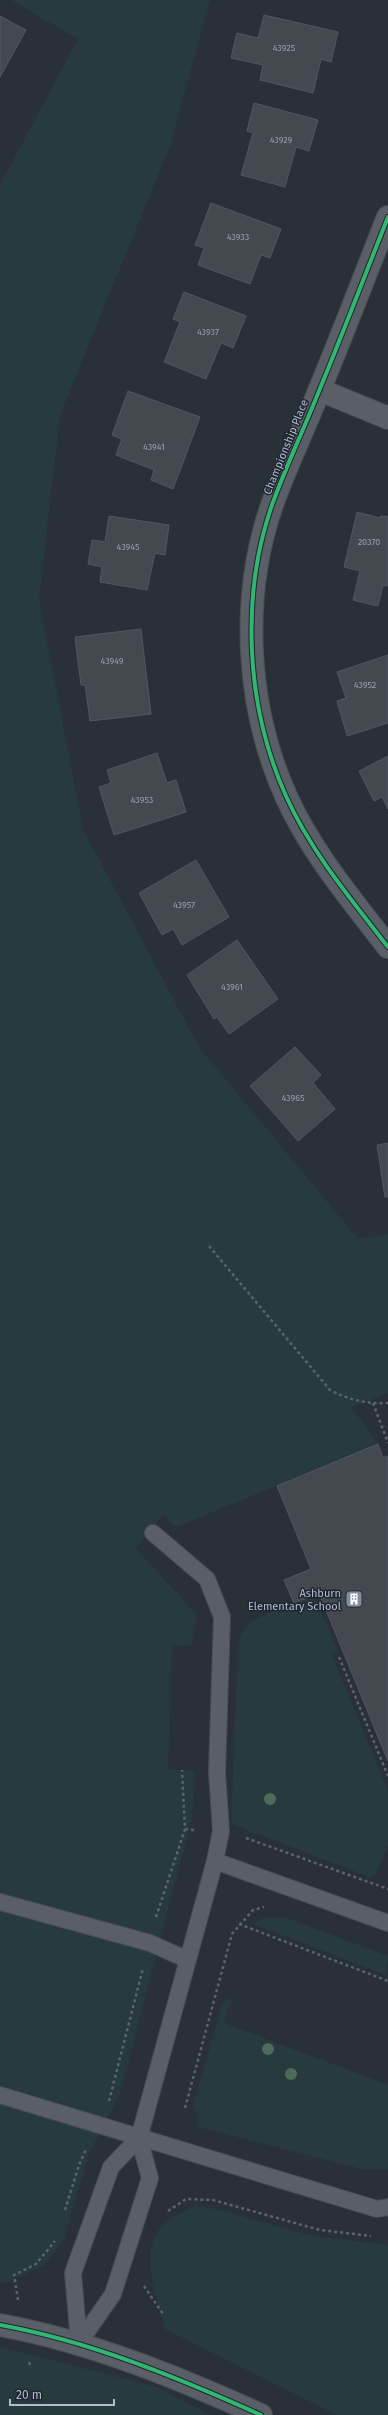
<svg xmlns="http://www.w3.org/2000/svg" width="388" height="2415" font-family="'Fira Sans',sans-serif">
  <style>
    .green { fill: #273a3e }
    .building { fill: #444950; stroke: #52575f }
    .lines { fill: none; stroke-linecap: round; stroke-linejoin: round }
    .service-casing { stroke: #484c53; stroke-width: 18 }
    .minor-casing { stroke: #484c53; stroke-width: 24 }
    .tertiary-casing { stroke: #484c53; stroke-width: 24 }
    .path { stroke: #5d636a; stroke-width: 2.5; stroke-dasharray: 3 3; stroke-linecap: butt }
    .service { stroke: #5a5e66; stroke-width: 16 }
    .minor { stroke: #5a5e66; stroke-width: 22 }
    .tertiary { stroke: #5a5e66; stroke-width: 22 }
    .cycleway-casing { stroke: #1d2633; stroke-width: 6 }
    .cycleway { stroke: #33b770; stroke-width: 4 }
    .tree { fill: #4e6a5a }
    .labels { text-anchor: middle; dominant-baseline: central; stroke-width: 3; stroke-linejoin: round; paint-order: stroke }
    .number-label { font-size: 9px; fill: #989fab }
    .street-label { font-size: 11px; fill: #b4bcc9; stroke: #1d2633 }
    .poi-label { font-size: 11px; fill: #b4bcc9; stroke: #1d2633; text-anchor: end }
  </style>
  <rect width="100%" height="100%" fill="#2a3038"/>
  <path class="green" d="M11,0H210L170,146L60,415L39,599L83,829L199,1047L358,1239L388,1234V1393L352,1408L378,1444L176,1527L163,1515L136,1549L197,1615L191,1645H172L168,1769L195,1771L192,1817L120,2094L89,2154L64,2238L45,2265L7,2282L0,2283V185L78,39Z
    M314,1595L338,1651L332,1655L388,1791V1845L376,1874L370,1877L231,1824L238,1645L242,1631L253,1620Z
    M284,1917L388,1956L386,1975L253,1924L263,1918Z
    M229,1997L231,2001L224,2023L388,2085V2169L366,2170L197,2127L198,2115L193,2106L222,2005Z
    M195,2206L216,2209L313,2236L388,2245V2415H337L165,2329C157,2297 134,2243 170,2219C177,2214 187,2210 195,2206Z
    M0,2347L157,2387L211,2415H0Z"/>
  <path class="building" d="M264,15L338,32L331,62L321,59L313,93L260,80L263,65L231,58L237,33L258,38Z
    M0,16L26,30L0,77Z
    M254,103L318,120L309,151L296,147L285,187L241,175L253,133L247,131Z
    M211,203L281,229L270,258L261,255L250,284L198,265L204,248L195,245Z
    M184,292L246,316L233,348L221,343L206,379L164,362L180,322L173,319Z
    M128,391L200,417L173,489L151,480L154,470L116,455L122,439L112,435Z
    M357,512L380,518L381,516L388,517V586L383,585L378,606L353,600L360,571L344,567Z
    M109,516L169,525L165,555L155,553L147,590L100,582L102,567L88,564L92,540L105,542Z
    M141,629L151,714L90,721L85,685H81L75,637Z
    M388,655V723L347,736L337,701L346,698L337,672Z
    M157,753L167,783L176,780L186,812L114,835L99,787L111,783L107,770Z
    M388,756V809L382,797L374,801L359,771Z
    M196,860L229,917L182,945L173,929L162,935L139,893Z
    M237,940L278,999L229,1034L217,1017L214,1019L187,975Z
    M295,1047L321,1075L313,1083L335,1109L298,1141L250,1086Z
    M388,1143V1197H385L377,1145Z
    M378,1444L383,1458L388,1456V1761L319,1593L294,1603L284,1580L311,1569L277,1486Z"/>
  <g class="lines">
    <g class="service-casing">
      <path id="service" d="M215,1861L388,1923
        M0,1902L150,1943L188,1960
        M0,2095L377,2209L388,2207
        M139,2138L215,1861L221,1831L217,1772L222,1617L207,1579L153,1533
        M139,2138L150,2178L113,2294L79,2343L73,2273L111,2167Z"/>
    </g>
    <g class="minor-casing">
      <path id="minor" d="M388,217C365,275 343,333 319,391C304,429 286,466 272,505C240,597 246,707 286,796C311,852 351,899 388,947
        M320,390L388,418"/>
    </g>
    <g class="tertiary-casing">
      <path id="tertiary" d="M0,2325C89,2341 179,2378 261,2415"/>
    </g>
    <path class="path" d="M209,1246L330,1390C350,1400 366,1404 388,1403
      M373,1403L388,1443
      M339,1657L388,1776
      M185,1829L194,1830
      M246,1838L388,1889
      M156,1917L185,1829L182,1770
      M239,1924L388,1981
      M109,2101L143,1968
      M185,2108L232,1934L253,1910L264,1907
      M65,2210L79,2165L86,2149
      M168,2211L186,2199L213,2200L320,2230L371,2236
      M144,2286L163,2314
      M18,2300L14,2275L36,2264L55,2241
      M29,2362L31,2368"/>
    <use href="#service" class="service"/>
    <use href="#minor" class="minor"/>
    <use href="#tertiary" class="tertiary"/>
    <g class="cycleway-casing">
      <path id="cycleway" d="M388,217C365,275 343,333 319,391C304,429 286,466 272,505C240,597 246,707 286,796C311,852 351,899 388,947
        M0,2325C89,2341 179,2378 261,2415"/>
    </g>
    <use href="#cycleway" class="cycleway"/>
  </g>
  <g class="tree">
    <circle cx="270" cy="1799" r="6"/>
    <circle cx="268" cy="2049" r="6"/>
    <circle cx="291" cy="2074" r="6"/>
  </g>
  <defs>
    <g id="building-square" transform="scale(0.9)"><rect x="-9" y="-9" width="18" height="18" rx="4" fill="#848b96" stroke="#1d2633"/><path d="M-4-6H4V6H1V3H-1V6H-4ZM-2.5-4.3h1.7v1.8h-1.7ZM.8-4.3h1.7v1.8H.8ZM-2.5-1h1.7V.8h-1.7ZM.8-1h1.7V.8H.8Z" fill="#fff"/></g>
  </defs>
  <g fill-rule="evenodd">
    <use href="#building-square" x="354" y="1599"/>
  </g>
  <g class="labels">
    <g class="number-label">
      <text x="284" y="48">43925</text>
      <text x="281" y="140">43929</text>
      <text x="238" y="237">43933</text>
      <text x="208" y="332">43937</text>
      <text x="154" y="447">43941</text>
      <text x="369" y="542">20370</text>
      <text x="128" y="547">43945</text>
      <text x="112" y="661">43949</text>
      <text x="365" y="685">43952</text>
      <text x="142" y="800">43953</text>
      <text x="184" y="905">43957</text>
      <text x="232" y="987">43961</text>
      <text x="293" y="1098">43965</text>
    </g>
    <g class="street-label">
      <text transform="translate(286 447) rotate(-68)">Championship Place</text>
    </g>
    <g class="poi-label">
      <text x="341" y="1593">Ashburn<tspan x="341" dy="13">Elementary School</tspan></text>
    </g>
  </g>
  <path d="M10 2399v6h104v-6" fill="none" stroke="#b4bcc9" stroke-width="2"/>
  <text x="16" y="2399" font-size="12" fill="#b4bcc9" stroke="#1d2633" stroke-width="3" paint-order="stroke">20 m</text>
</svg>
